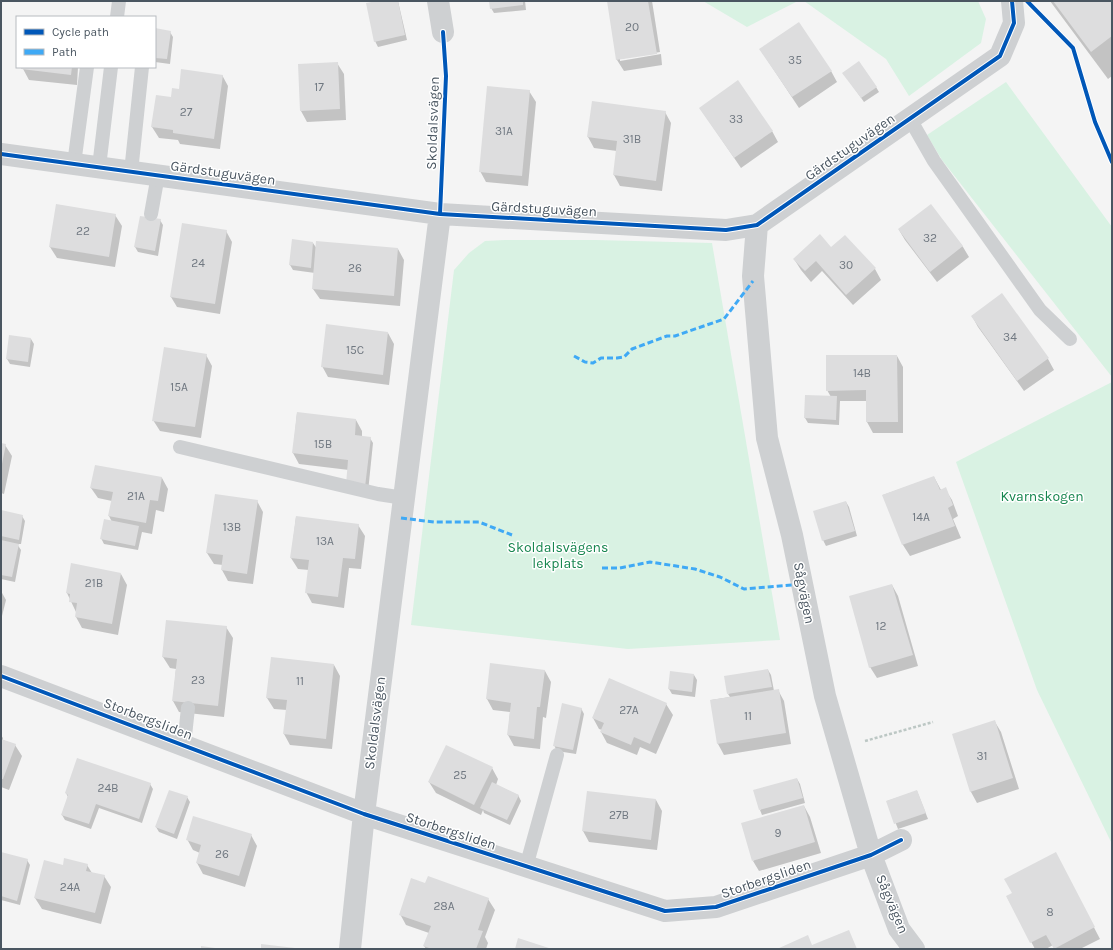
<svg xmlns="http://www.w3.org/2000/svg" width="1113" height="950" font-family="Karla,sans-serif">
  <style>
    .green { fill: #d9f2e3 }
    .shadow { fill: #0003 }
    .building { fill: #ddddde }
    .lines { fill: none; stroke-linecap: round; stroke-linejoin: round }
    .path { stroke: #bcc7c4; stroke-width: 2.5; stroke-dasharray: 3 2; stroke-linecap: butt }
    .lane { stroke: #ced0d2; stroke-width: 14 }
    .street { stroke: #ced0d2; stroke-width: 22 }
    .quiet { stroke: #3fa9f5; stroke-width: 3; stroke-dasharray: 6 3; stroke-linecap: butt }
    .cycleway-casing { stroke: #fff; stroke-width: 6 }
    .cycleway { stroke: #0057b8; stroke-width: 4 }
    .labels { text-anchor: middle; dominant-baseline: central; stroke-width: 3; stroke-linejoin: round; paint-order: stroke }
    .number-label { font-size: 12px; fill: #707881 }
    .street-label { font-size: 14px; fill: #4a5661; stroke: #fff }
    .park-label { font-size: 14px; fill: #17864f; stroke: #fff }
  </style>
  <rect width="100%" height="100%" fill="#f4f4f4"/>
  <path class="green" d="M703,1H798L747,27Z
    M804,1H978L986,19L981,43L909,96L886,59Z
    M1006,82L1112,227V377L942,160L927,135Z
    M505,240H596L712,243L780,640L628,649L411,625L454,270L469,253L485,241Z
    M1112,382V844L1037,690L956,462Z"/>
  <path class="shadow" d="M382,1H398L407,40L378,47L375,41Z
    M490,1H525L526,10L494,13L491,8Z
    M608,1H652L660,52L620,59V61L661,54L662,65L624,71L617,60Z
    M1050,1H1112V76L1108,79Z
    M155,29L170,32L173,37L170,64L155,62Z
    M760,49L831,71L837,82L799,108Z
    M337,63L344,74L346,120L307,122L301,111Z
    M22,67H78L77,85L29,80Z
    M222,75L228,86L220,149L180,144L178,140L159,138L152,127L172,98L179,90Z
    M847,78L876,87L879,92L864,102Z
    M529,91L536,102L528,186L486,182L480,171Z
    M700,108L772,131L778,142L741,168Z
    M665,112L671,123L662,191L620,186L614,175L617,151L594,148L588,137Z
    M931,206L963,247L969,257L937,282L905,240L899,230Z
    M115,215L122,226L115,267L57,258L50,247Z
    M160,220L163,225L158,256L138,252L135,247Z
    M226,231L232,242L220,314L177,307L171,297Z
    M313,243L317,249H398L404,260L400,306L320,299L313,289L315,273L293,270L290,265Z
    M831,248L875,269L881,280L853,305L822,271L811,282L801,270L794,259Z
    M1002,295L1048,359L1054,370L1024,391L978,327L972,316Z
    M388,333L394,344L389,385L328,377L322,366Z
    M10,337L31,339L34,344L30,367L10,364L7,359Z
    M206,355L212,366L201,438L160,431L153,420Z
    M897,356L903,367V433H873L867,422V401H840L839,425L808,423L805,418L831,397L827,390Z
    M297,413L356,420L362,431V437L370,438L373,443L368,492L349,470L299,464L293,453Z
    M1,444L5,445L12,456L4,494L1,493Z
    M934,477L941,490L945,489L952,500L958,516L953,519L961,538L910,556L903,545L883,495Z
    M162,478L168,489L164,512L156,510L152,534L142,532L138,550L104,544L101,538L112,522L109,516L112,501L98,498L91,488Z
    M257,501L263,512L253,584L228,581L222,570L223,565L214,564L207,553Z
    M846,502L849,507L857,536L826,546L823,540Z
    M1,511L22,516L25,521L21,544H17L21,550L15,582L1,579Z
    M296,517L358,525L365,536L361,569L349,568L344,608L312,603L306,592L309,570L298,569L291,558Z
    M121,574L127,585L118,635L82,628L76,617V612L67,593Z
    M892,585L898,596L918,666L877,678L870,667Z
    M1,591L6,600L1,620Z
    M226,627L233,638L224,717L179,712L173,701L176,669L170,668L163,657Z
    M491,664L545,671L551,682L546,718L543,717L540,749L514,746L508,735L510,712L493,710L487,699Z
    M334,665L340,676L332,749L290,745L284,734L287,710L274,709L267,698Z
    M768,670L771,675L774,691L778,690L784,701L791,744L724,755L718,744L711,700L730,697L728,694Z
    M694,675L697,680L695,697L672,694L669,689Z
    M666,704L673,715L656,754L640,747L637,755L607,743L601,732L602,730L599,729L593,718Z
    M581,708L584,714L576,754L557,751L554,745Z
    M995,722L1001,732L1019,789L977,803L971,792L953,735Z
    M1,735L3,738V740L15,745L22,756L9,790L1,787Z
    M492,768L498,779L496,785L518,795L521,801L510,825L484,813L483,810L481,815L436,793L429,782Z
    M797,779L800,784L805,803L762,815L760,810Z
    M150,784L153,789L142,823L99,808L91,829L65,820L62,815L68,797L66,793Z
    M917,791L928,819L898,829L887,801Z
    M588,792L656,800L662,811L657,850L589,842L583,831Z
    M187,797L190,802L177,839L159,832L156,827Z
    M804,806L810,817L821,853L759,871L753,861Z
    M251,835L257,846L245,887L203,874L197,863L200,853L193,850L187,839Z
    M1,853L27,860L30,865L20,905L1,900Z
    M1061,864L1100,939L1080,949H1055L1053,945L1046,949H1035L1007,897Z
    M87,865L92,873L104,876L111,887L101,924L42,909L35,898L63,866Z
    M426,884L488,899L495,910L485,937L488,943L486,949H426L424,946L429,933L406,925L400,914Z"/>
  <path class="building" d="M377,1H398L405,35L374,42L366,3Z
    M489,1H523V5L490,9Z
    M607,1H648L657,54L616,60Z
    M1053,1H1112V36L1091,52Z
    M799,22L832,71L792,97L759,49Z
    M155,28L171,31L167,59L155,58Z
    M859,61L877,87L861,98L842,73Z
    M338,62L340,109L300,111L298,64Z
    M21,67H72L71,75L21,69Z
    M181,69L223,75L214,139L173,133V130L151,127L156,95L171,97L172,88L179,89Z
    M738,80L773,131L734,158L699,108Z
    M487,86L530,90L522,176L479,172Z
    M592,101L666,111L656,181L613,175L617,141L587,137Z
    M56,204L116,214L109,257L49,247Z
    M931,204L963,246L930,272L898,229Z
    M140,216L161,219L155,251L134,247Z
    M182,223L227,230L215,304L170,297Z
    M820,234L831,247L845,235L876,268L846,295L816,261L805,271L793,259Z
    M292,239L313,242L311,268L289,265Z
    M316,241L398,248L394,296L312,289Z
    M1002,293L1049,358L1017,381L971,316Z
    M326,324L388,332L383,375L321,367Z
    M9,335L31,338L28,362L6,359Z
    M164,347L207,354L195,427L152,421Z
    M826,355H897L898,422H866V390L826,391Z
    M805,395L837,396L836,420L804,418Z
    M297,412L356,419L355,435L371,437L365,487L346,485L348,460L292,453Z
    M1,443L6,444L2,464H1Z
    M95,465L162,477L158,501L150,500L146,523L108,516L113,492L90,488Z
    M934,476L940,490L946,487L953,505L948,508L955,526L902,545L882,495Z
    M215,494L258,500L247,574L221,570L223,555L206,553Z
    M846,501L855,531L822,541L813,511Z
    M1,510L23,515L19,540L1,536Z
    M296,516L359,524L355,559L343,558L338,597L305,593L309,560L290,558Z
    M104,519L139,526L135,546L100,539Z
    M1,540L19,544L12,577L1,575Z
    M71,563L121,573L112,624L75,617L77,603L69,602L70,594L66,593Z
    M892,584L913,655L869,668L849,596Z
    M166,620L227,626L218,706L172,701L177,659L162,657Z
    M271,657L334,664L326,739L283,734L287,700L266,698Z
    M490,663L545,670L540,707H537L534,739L507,735L511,703L486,699Z
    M768,669L772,687L727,694L724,676Z
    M670,671L694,674L692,692L668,689Z
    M609,678L667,703L650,744L634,737L631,745L600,732L604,723L592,718Z
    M779,689L786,733L717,744L710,700Z
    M562,703L582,708L573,750L553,746Z
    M995,720L1013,778L970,792L952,734Z
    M1,739L16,744L3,779H1Z
    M446,745L493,767L474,805L428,782Z
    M77,758L151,783L139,819L96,804L89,824L61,815L68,795L65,793Z
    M797,778L803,798L759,810L753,790Z
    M492,782L519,795L507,820L480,808Z
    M169,790L188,796L174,834L155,827Z
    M917,790L926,813L894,824L886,801Z
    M587,791L656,799L651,840L582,831Z
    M804,805L815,842L752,861L741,823Z
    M193,816L252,834L239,876L196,863L201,845L186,840Z
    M1,852L28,859L17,901L1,896Z
    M1056,852L1095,927L1054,949L1046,935L1030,943L1006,896L1012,893L1004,879Z
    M64,858L88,864L86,871L105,875L95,913L34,898L44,860L63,865Z
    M428,876L489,898L478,930L483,931L476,949H432L423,946L431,926L399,915L411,878L425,883Z
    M849,930L857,949H777L808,935L812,945Z
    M518,938L552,949H515Z
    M261,944L295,948V949H261Z
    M201,946L215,948V949H201Z"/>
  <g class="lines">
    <path class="path" d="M865,741L933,722"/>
    <path class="lane" d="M117,17L119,1
      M910,119L934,161L1040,310L1070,339
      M74,164L87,67
      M99,167L111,67
      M131,172L142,67
      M151,214L158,175
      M180,447L378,494L404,498
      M184,745L188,708
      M526,867L557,755"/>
    <path class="street" d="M438,1L443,32
      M1,154L440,214L726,230L757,225L1000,56L1014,23L1012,1
      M757,225L753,276L767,438L792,535L825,696L871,855L899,929L914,949
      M1,676L364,814L665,911L716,907L871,855L901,840
      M350,949L364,814L440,214"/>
    <path class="quiet" d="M574,356L585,362L593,363L601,358H617L624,357L632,349L667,336H675L724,319L753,281
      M401,518L434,522H479L512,535
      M602,568H620L650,562L695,569L720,577L744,589L802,584"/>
    <g class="cycleway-casing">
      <path id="cycleway" d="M1027,1L1073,48L1095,122L1112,162
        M1,154L440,214L726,230L757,225L1000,56L1014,23L1012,1
        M440,214L446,76L443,32
        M1,676L364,814L665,911L716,907L871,855L901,840"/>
    </g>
    <use href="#cycleway" class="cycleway"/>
  </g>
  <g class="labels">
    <g class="number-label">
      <text x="632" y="27">20</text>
      <text x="795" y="60">35</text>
      <text x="319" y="87">17</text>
      <text x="186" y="112">27</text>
      <text x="736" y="119">33</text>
      <text x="504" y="131">31A</text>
      <text x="632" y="139">31B</text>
      <text x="83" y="231">22</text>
      <text x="930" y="238">32</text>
      <text x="198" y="263">24</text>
      <text x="846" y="265">30</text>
      <text x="355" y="268">26</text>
      <text x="1010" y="337">34</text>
      <text x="355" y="350">15C</text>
      <text x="862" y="373">14B</text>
      <text x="179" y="387">15A</text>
      <text x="323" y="444">15B</text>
      <text x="136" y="496">21A</text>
      <text x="921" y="517">14A</text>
      <text x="232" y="527">13B</text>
      <text x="325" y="541">13A</text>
      <text x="94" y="583">21B</text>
      <text x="881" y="626">12</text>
      <text x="198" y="680">23</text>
      <text x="300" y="681">11</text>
      <text x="629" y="710">27A</text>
      <text x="748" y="716">11</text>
      <text x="982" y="756">31</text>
      <text x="460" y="775">25</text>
      <text x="108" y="788">24B</text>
      <text x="619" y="815">27B</text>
      <text x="778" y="833">9</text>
      <text x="222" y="854">26</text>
      <text x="70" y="887">24A</text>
      <text x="444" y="906">28A</text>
      <text x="1050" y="912">8</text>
    </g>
    <g class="street-label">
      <text transform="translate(433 123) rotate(-88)">Skoldalsvägen</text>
      <text transform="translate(850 147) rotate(-35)">Gärdstuguvägen</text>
      <text transform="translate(223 173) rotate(8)">Gärdstuguvägen</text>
      <text transform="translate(544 209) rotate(3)">Gärdstuguvägen</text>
      <text transform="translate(804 593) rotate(79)">Sågvägen</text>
      <text transform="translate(148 719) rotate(21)">Storbergsliden</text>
      <text transform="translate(375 723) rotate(-83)">Skoldalsvägen</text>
      <text transform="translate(451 831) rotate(18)">Storbergsliden</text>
      <text transform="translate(766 879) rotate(-19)">Storbergsliden</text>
      <text transform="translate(892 904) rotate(67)">Sågvägen</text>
    </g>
    <g class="park-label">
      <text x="1042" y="496">Kvarnskogen</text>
      <text x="558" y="547">Skoldalsvägens<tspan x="558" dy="16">lekplats</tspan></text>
    </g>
  </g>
  <rect width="1113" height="950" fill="none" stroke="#4a5661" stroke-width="4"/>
  <rect x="16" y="16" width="140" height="52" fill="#ffffff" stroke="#b7bbc0"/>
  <rect x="24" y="29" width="20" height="6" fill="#0057b8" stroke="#b7bbc0"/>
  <text x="52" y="36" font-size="12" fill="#4a5661">Cycle path</text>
  <rect x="24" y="49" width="20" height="6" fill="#3fa9f5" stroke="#b7bbc0"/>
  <text x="52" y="56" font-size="12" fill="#4a5661">Path</text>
</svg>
